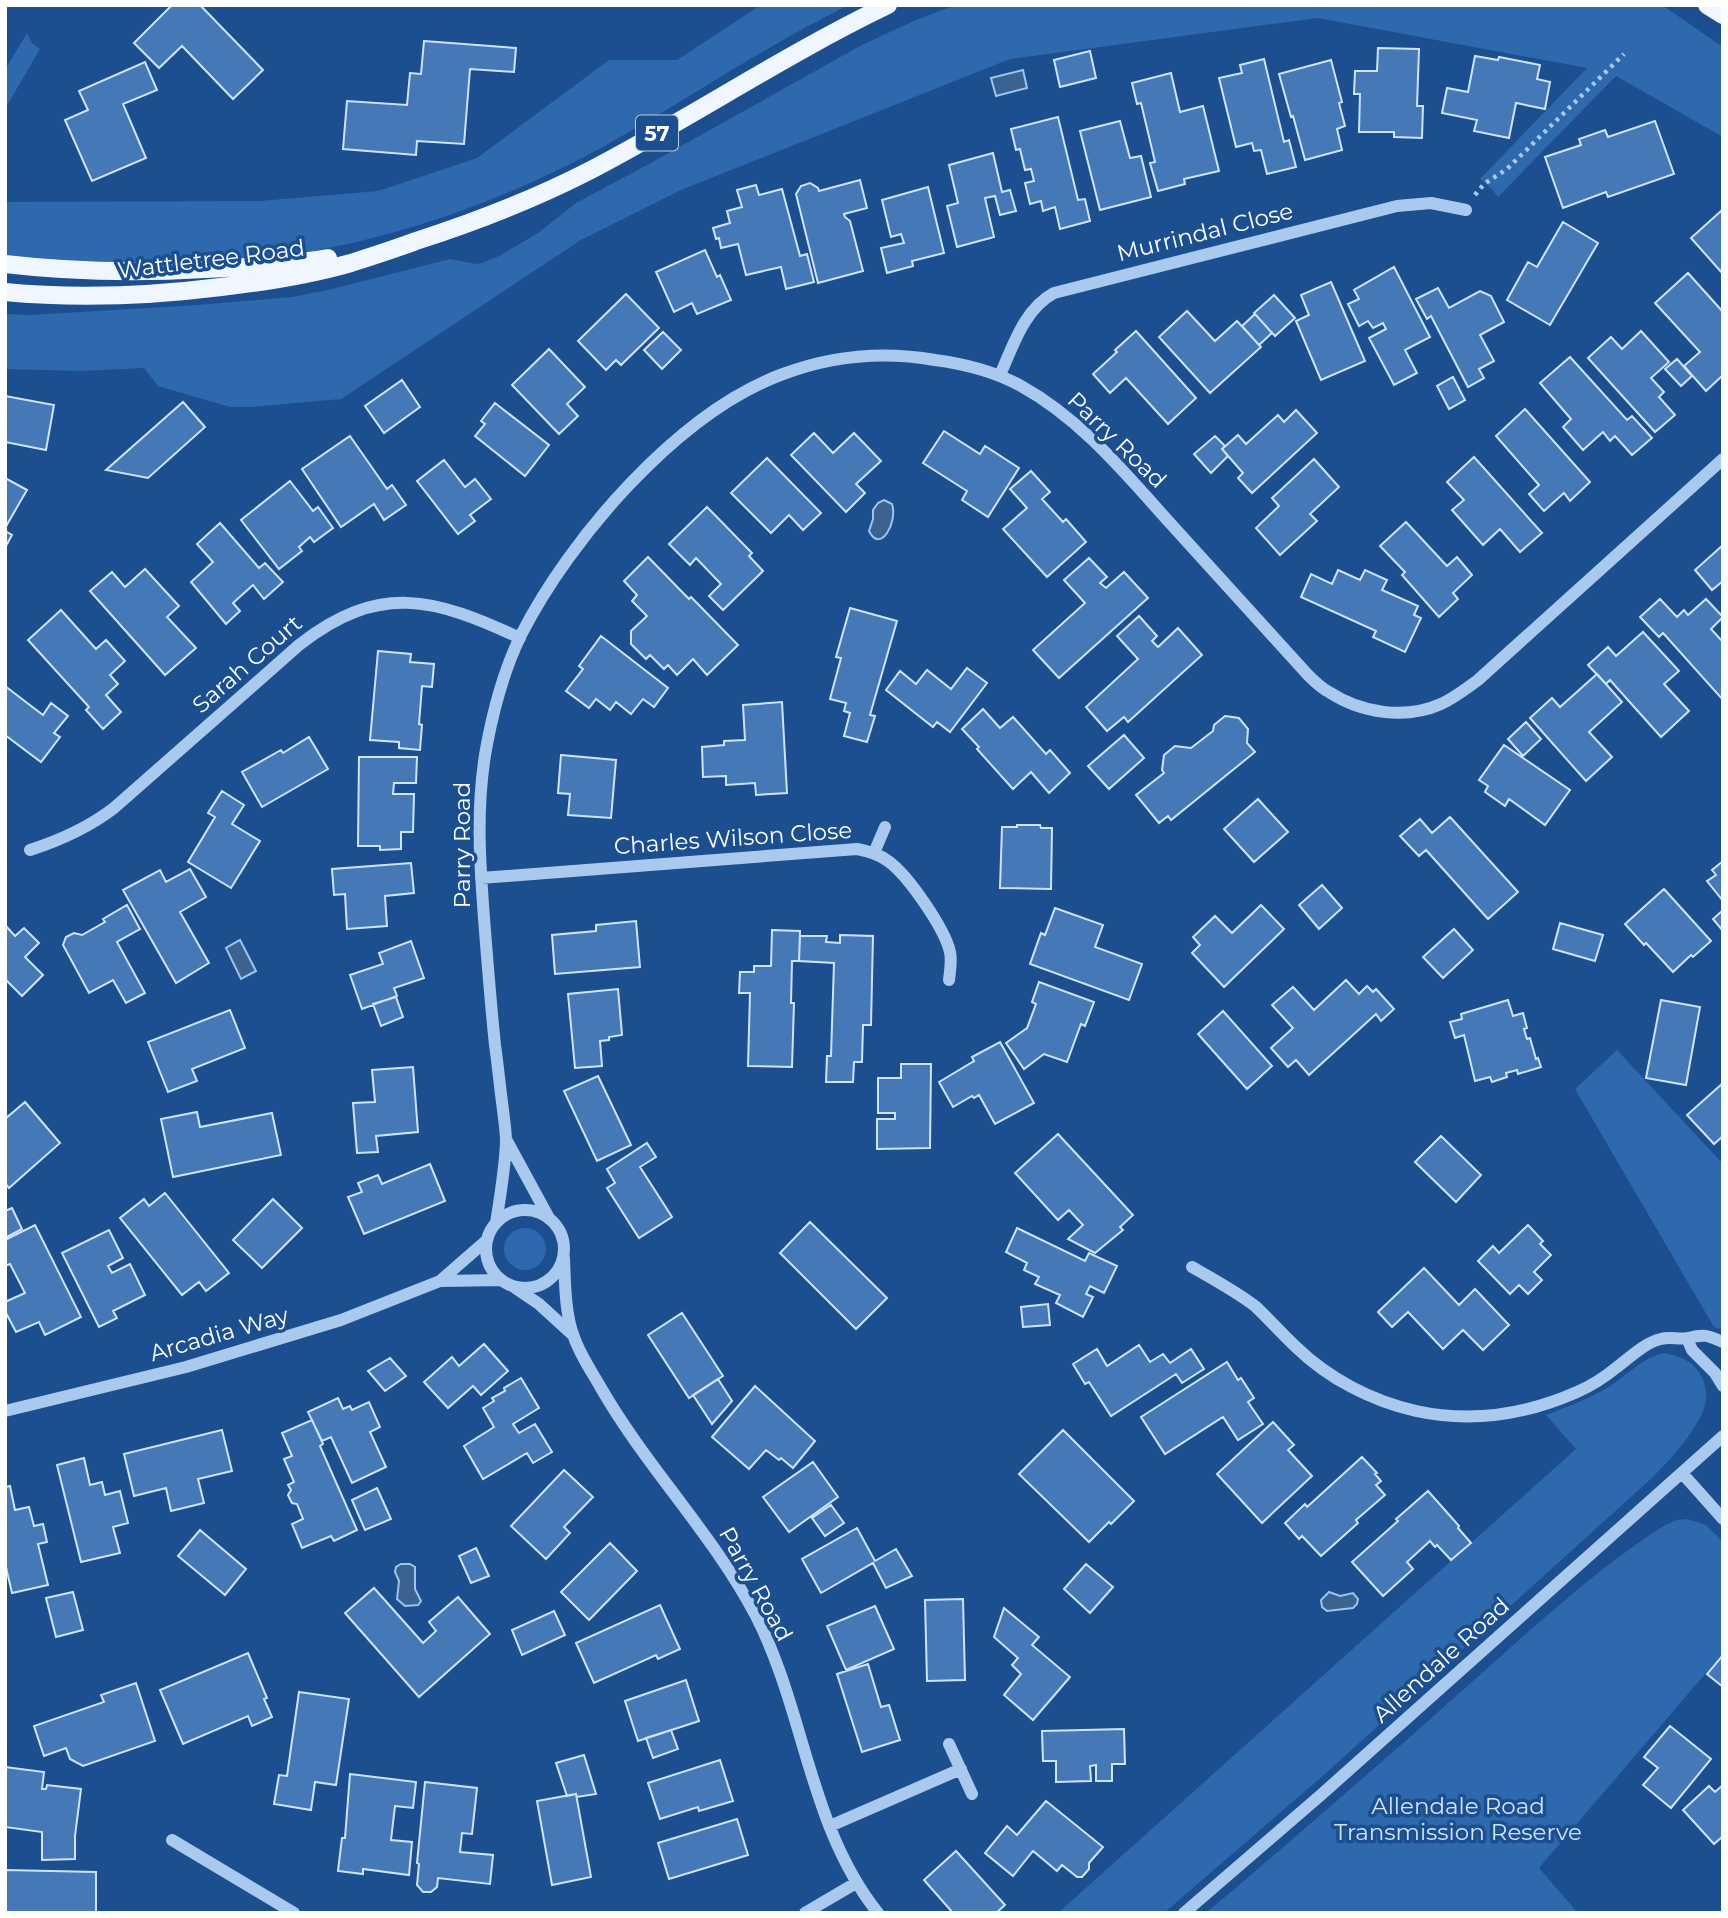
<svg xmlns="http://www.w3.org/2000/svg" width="1728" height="1918" font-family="Montserrat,sans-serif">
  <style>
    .green { fill: #2e69ad }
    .water { fill: #3c6290; stroke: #9cc4f0; stroke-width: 2 }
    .building { fill: #4478b7; stroke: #cfe3fa; stroke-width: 2 }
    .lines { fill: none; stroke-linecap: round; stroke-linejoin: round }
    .path { stroke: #a9c9ee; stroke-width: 4.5; stroke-dasharray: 3.5 5; stroke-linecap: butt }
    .minor { stroke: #a9c9ee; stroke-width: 12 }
    .major { stroke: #f0f6ff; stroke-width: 18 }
    .labels { text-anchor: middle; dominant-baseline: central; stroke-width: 7; stroke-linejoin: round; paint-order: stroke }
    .shield { fill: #1b4f8f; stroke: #bbcadd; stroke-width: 2 }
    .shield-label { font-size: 21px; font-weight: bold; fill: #fff }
    .street-label { font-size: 23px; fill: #fff; stroke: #1b4f8f }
    .park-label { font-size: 23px; fill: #cfe3fa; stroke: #1b4f8f }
  </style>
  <rect width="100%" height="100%" fill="#1b4f8f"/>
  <path class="green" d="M761,5H849C763,47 684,102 601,148C516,194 423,229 328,248C271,260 212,262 154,263C131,263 107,265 85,264C58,263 32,259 5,257V202L260,201L378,191L477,158L609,60H677Z
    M956,5H1662L1723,47V137L1616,76L1498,197L1493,190L1480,179L1587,68L1318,18L1010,59L681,190L581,240L341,399L250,407H230L158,386L144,368L81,371L5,369V314L30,315L198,305L292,297L328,290L450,259L476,264L482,263L499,256L538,233L576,203L649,164L860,46L916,20Z
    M27,33L32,43L40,49L5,109V70Z
    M1617,1050L1723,1164V1330L1714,1327L1575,1089Z
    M504 1249a21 21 0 1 1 42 0a21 21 0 1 1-42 0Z
    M1664,1353C1679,1356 1692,1360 1700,1374C1705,1382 1707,1392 1706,1401C1702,1425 1670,1460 1653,1477L1325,1774L1164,1913H1058L1576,1449L1546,1415C1567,1407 1588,1399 1607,1388C1627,1376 1641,1358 1664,1353Z
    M1687,1519L1706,1525L1723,1542V1653L1539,1868L1578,1913H1206C1293,1839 1379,1765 1464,1689C1529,1632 1593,1570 1667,1524L1677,1520Z"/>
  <path class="water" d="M1023,70L1027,88L996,96L991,78Z
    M884,500L892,504C898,523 880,554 869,531L873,519V510L878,503Z
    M240,940L256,971L241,979L226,948Z
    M401,1564H410L415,1567V1589L421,1601L418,1605L405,1606L397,1599L399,1581L395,1572L396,1567Z
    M1329,1592L1340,1596L1353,1593L1358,1599L1357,1604L1353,1608L1327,1611L1322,1607L1321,1600Z"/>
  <path class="building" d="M172,5H200L263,70L233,99L182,46L159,68L134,43Z
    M424,41L516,48L514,72L470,69L464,144L417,141L416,155L343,149L347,101L407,105L410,73L421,74Z
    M1378,48L1419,49L1417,106H1423L1422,138L1394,137V132H1359L1360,94H1354L1355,71H1377Z
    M1090,51L1096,78L1060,87L1054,60Z
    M1475,56L1498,60L1499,57L1540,65L1537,79L1550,82L1545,109L1516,103L1509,138L1474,131L1477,120L1442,113L1447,88L1468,92Z
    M1264,59L1284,142L1289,140L1296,167L1267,174L1261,150L1254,151L1252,143L1236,147L1219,78L1242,73L1240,65Z
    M1331,60L1342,102L1339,103L1345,126L1337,129L1342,150L1305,160L1293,116L1291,117L1279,74Z
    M145,62L157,90L123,104L146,158L92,181L65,120L88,110L79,91Z
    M1171,73L1180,112L1203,106L1219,171L1184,179L1185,184L1158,191L1150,163L1155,162L1141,103L1137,104L1132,83Z
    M1058,117L1078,200L1085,199L1090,221L1060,229L1055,207L1043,211L1041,201L1030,204L1025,183L1034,181L1031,169L1025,170L1020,149L1016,150L1011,129Z
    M1120,121L1130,158L1141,156L1151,197L1100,210L1080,131Z
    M1655,121L1674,174L1608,197L1606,192L1563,208L1545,157L1581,145L1579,139L1605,130L1608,137Z
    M993,153L1002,192L1010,190L1016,211L1000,215L995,196L985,198L994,237L957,247L947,206L958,203L949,165Z
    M860,180L867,208L844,214L845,217L850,221L863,271L818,283L796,194L801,186L810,183L818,188L819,191Z
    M756,185L759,195L782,189L800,256L807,254L814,282L786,289L781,267L746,275L738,244L721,248L719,238L716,239L713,228L730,223L727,211L742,207L737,190Z
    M928,187L944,253L912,261L913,266L887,273L881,248L904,243L901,234L891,237L882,200Z
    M1721,211L1723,214V274L1691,238Z
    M1563,222L1598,243L1550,325L1507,300L1528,262L1537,267Z
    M705,250L717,277L720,275L731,300L697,314L692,303L674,312L656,272Z
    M1394,267L1430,337L1405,350L1417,373L1394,385L1369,338L1386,329L1383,323L1373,328L1368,321L1359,326L1348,304L1359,299L1354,290Z
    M1688,273L1723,312V375L1706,391L1684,366L1700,352L1655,303Z
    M1331,282L1365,361L1321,380L1296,321L1309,315L1301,295Z
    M1438,288L1449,308L1480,291L1491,296L1504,322L1480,335L1494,361L1479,369L1484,378L1468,387L1431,316L1427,319L1416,299Z
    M626,294L659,328L621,365L616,360L606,370L578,341Z
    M1274,295L1295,318L1275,336L1254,313Z
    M1187,311L1215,341L1237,321L1261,347L1210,393L1159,337Z
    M1255,314L1272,333L1259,345L1242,326Z
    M1136,331L1196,398L1168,424L1126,378L1110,393L1093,374L1117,352L1115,350Z
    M1641,331L1669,362L1651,378L1664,392L1659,397L1675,415L1655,432L1588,358L1611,337L1622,349Z
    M663,332L681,350L662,369L644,350Z
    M549,349L585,387L567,404L578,416L559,434L512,385Z
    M1570,357L1627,420L1632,416L1652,438L1632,455L1615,436L1610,441L1603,432L1583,450L1563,427L1571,419L1540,383Z
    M1677,359L1692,376L1681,386L1665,369Z
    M1453,377L1465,400L1449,409L1437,386Z
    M402,380L420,407L384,433L365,406Z
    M5,396L54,405L46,450L5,442Z
    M183,402L205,427L148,478L106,470Z
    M495,403L549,445L525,476L475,436L485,424L481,421Z
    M1525,409L1590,482L1570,501L1564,493L1544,511L1529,494L1539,485L1496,436Z
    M1296,410L1317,433L1252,493L1238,478L1243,473L1222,449L1238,435L1246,444L1278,415L1284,422Z
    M944,431L980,454L985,446L1019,468L988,517L962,500L967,491L923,463Z
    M814,433L833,453L854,433L881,461L856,484L865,493L846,512L791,455Z
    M350,436L387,489L392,485L406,505L384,520L374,504L341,527L302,469Z
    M1215,436L1225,446L1222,449L1228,456L1211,473L1194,454Z
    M1474,457L1542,533L1520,552L1500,529L1483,545L1452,510L1464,500L1447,482Z
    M767,458L821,513L803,530L789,515L771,533L731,493Z
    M1314,459L1339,487L1310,514L1317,521L1280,555L1256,528L1279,506L1272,498Z
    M444,460L465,487L475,479L491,499L470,515L475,521L458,534L417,481Z
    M1031,471L1050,492L1042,499L1063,522L1066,519L1086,542L1047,577L1003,529L1027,508L1010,489Z
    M5,478L27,490L5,528Z
    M290,481L313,511L318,507L333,528L314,542L310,537L299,547L302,551L279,569L241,520Z
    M707,507L752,553L749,556L763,571L723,610L709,596L721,584L696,558L690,565L669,544Z
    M1406,522L1447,566L1457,557L1472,575L1453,593L1458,599L1439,617L1402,575L1405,572L1380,546Z
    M220,523L259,568L265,563L283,582L264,599L253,585L233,603L240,611L226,624L191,582L213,562L197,544Z
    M5,531L12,535L5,548Z
    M1723,545V581L1712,590L1695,570Z
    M648,557L689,599L691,597L738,645L707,675L693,659L677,675L668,665L664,669L650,655L646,659L631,644V631L647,616L632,601L637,595L624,581Z
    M1089,558L1107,577L1100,583L1106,588L1124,572L1148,598L1059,678L1033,650L1085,603L1064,580Z
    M145,569L179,606L167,617L196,648L165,675L90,591L112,572L125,587Z
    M1338,570L1360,580L1365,570L1387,580L1382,590L1418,606L1414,615L1421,618L1405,652L1373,637L1376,631L1301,597L1311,574L1332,584Z
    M1660,599L1677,617L1684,610L1688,615L1706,599L1723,617L1711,629L1723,642V700L1663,633L1659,637L1640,617Z
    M850,608L897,621L870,715L875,716L867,742L844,736L850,713L844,711L846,703L830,699L841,658L836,657Z
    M61,610L96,649L106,640L125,661L110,675L118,684L106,695L121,712L103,729L86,710L89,707L28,640Z
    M1139,616L1157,636L1152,641L1158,647L1178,628L1202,655L1128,722L1124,717L1107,731L1086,707L1138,659L1117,636Z
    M1643,632L1679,671L1664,684L1689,711L1661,737L1610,680L1606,684L1588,665L1608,647L1616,656Z
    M601,636L668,688L654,707L643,699L631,714L616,702L610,710L596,699L589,708L566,691L583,669L579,666Z
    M378,651L411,654L410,662L434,664L432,687L422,686L419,724L422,725L420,750L399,748V742L370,740Z
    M967,668L987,683L950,732L937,722L933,727L886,690L900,671L916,684L927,670L951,689Z
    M1597,674L1622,702L1589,732L1612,757L1586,781L1530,718L1552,698L1560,707Z
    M5,686L43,715L51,703L68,716L54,733L60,737L41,762L5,735Z
    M782,702L787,793L756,795L755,783L726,785V776L703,777L702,747L724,745V741L745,740L743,705Z
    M983,709L1000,728L1013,717L1046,754L1050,750L1070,773L1049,793L1031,772L1013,789L977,749L979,747L962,729Z
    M1225,716L1239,718L1248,729L1247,743L1255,752L1171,820L1168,816L1159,823L1136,795L1164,773L1162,770L1164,755L1175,746L1191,748L1213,731L1214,725Z
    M1526,722L1541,739L1523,756L1508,739Z
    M1124,735L1144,758L1109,789L1088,766Z
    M309,737L328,769L262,807L242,772L281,750L283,753Z
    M1504,745L1570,790L1545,825L1509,799L1505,806L1485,792L1488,786L1479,780Z
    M561,755L616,760L611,818L568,815L570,794L558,793Z
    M359,757H417L416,783H394L393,794H414L413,832H401V849L380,850V846H358Z
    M222,791L244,805L232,824L260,841L231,888L188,862L215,817L208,813Z
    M1258,799L1288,832L1254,862L1224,829Z
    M1450,817L1518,892L1488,919L1426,850L1419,856L1400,836L1420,819L1432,833Z
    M1017,825H1040L1041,828H1052L1051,889L1000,888L1002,827H1017Z
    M1723,861V901L1707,881L1716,875L1712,870Z
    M411,863L414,893L385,896L387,926L347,929L345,894L334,895L332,869Z
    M190,869L206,897L180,912L209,963L176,983L123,890L160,870L166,882Z
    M1322,885L1342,908L1319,929L1299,905Z
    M1664,889L1711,941L1693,957L1691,955L1673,972L1646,943L1644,945L1625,924Z
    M127,905L140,929L117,942L145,993L126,1003L113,980L89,993L63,945L66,937L74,933L82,935L105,922L103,919Z
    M1261,905L1284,929L1224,987L1192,953L1200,945L1193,937L1215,916L1232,933Z
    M1055,908L1103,925L1095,947L1142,964L1129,1000L1030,964L1041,933L1045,935Z
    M1723,910V931L1713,919Z
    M636,921L640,967L555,974L552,935L596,931V925Z
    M1560,923L1603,935L1595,961L1553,949Z
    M5,925L15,936L24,928L39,943L25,957L43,975L22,996L5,979Z
    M1454,929L1473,950L1443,978L1423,957Z
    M772,930L800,931L799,961H792L791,1003H794L792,1067L748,1066L750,993H739L740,972H754V966H771Z
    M840,935L873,936L871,1025H863L862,1062H854L853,1082H826L827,1056H831L834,963L799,961L800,936H827L826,942L840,943Z
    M411,941L424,978L394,988L397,996L362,1009L350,975L383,964L379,953Z
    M1346,980L1359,994L1367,986L1373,992L1376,989L1394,1009L1381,1021L1376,1014L1309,1075L1296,1060L1288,1067L1271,1048L1293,1028L1272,1005L1293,987L1314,1010Z
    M1039,982L1094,1002L1085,1026L1081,1024L1067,1062L1044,1054L1024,1069L1006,1043L1027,1028L1036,1004L1032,1002Z
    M618,989L622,1035L609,1037V1040L600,1041L602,1066L575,1068L568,994Z
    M396,997L403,1017L381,1026L373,1004Z
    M1508,1000L1513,1016L1523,1013L1527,1028L1524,1029L1527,1039L1530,1038L1536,1059L1538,1058L1541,1067L1518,1074L1517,1070L1506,1073L1507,1077L1492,1082L1490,1077L1475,1081L1464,1035L1455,1038L1450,1022L1462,1019L1461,1014Z
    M1661,1000L1700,1007L1686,1085L1646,1078Z
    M230,1010L245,1048L192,1069L197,1081L168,1092L148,1042Z
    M1223,1011L1272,1066L1247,1089L1198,1034Z
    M1000,1042L1034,1103L995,1124L979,1095L974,1098L972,1096L953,1107L939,1082L974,1061L972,1057Z
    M901,1064H931L930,1148L877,1149V1119H895V1113H878V1078H901Z
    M413,1067L418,1132L376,1136L378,1152L357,1153L353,1103L375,1102L372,1070Z
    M598,1076L631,1145L597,1161L564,1091Z
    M1723,1083V1136L1714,1144L1687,1115Z
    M25,1102L60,1143L9,1188L5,1183V1119Z
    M197,1112L200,1127L272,1113L281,1155L173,1177L161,1119Z
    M1058,1134L1133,1215L1120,1227L1123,1230L1095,1253L1068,1239L1083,1225L1069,1210L1058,1220L1015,1173Z
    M1441,1136L1481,1175L1456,1202L1415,1162Z
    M647,1143L656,1157L640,1167L672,1217L639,1238L607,1188L615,1183L607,1169Z
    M430,1164L445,1201L364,1234L348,1197L362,1192L358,1183L378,1175L382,1184Z
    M165,1193L229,1273L206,1291L199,1282L182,1295L120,1218L144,1199L149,1206Z
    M273,1199L302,1228L262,1268L233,1240Z
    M12,1208L22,1229L5,1238V1211Z
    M810,1222L887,1298L856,1329L780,1253Z
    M35,1225L81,1317L45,1335L39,1322L16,1332L5,1311V1302L25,1293L10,1264L5,1266V1240Z
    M1528,1225L1543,1241L1540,1244L1551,1255L1534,1272L1542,1280L1528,1294L1519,1285L1510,1294L1478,1261L1493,1246L1499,1253Z
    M1017,1228L1085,1261L1089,1253L1117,1266L1104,1293L1090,1286L1086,1294L1093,1297L1083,1317L1056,1303L1060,1295L1035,1284L1039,1277L1024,1270L1027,1263L1006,1252Z
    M109,1230L123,1258L108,1266L112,1273L130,1264L145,1295L113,1311L117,1318L99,1327L62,1253Z
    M1424,1268L1459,1305L1475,1289L1509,1325L1483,1350L1463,1330L1443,1349L1408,1312L1392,1327L1378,1312Z
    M1048,1304L1050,1325L1023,1327L1021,1307Z
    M682,1313L723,1376L689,1398L648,1335Z
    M484,1344L508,1371L481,1395L473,1386L448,1408L424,1382L452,1357L459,1366Z
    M1139,1345L1150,1362L1163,1354L1170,1363L1191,1349L1204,1369L1182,1383L1176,1374L1111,1416L1089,1382L1085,1384L1073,1364L1097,1349L1107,1366Z
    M390,1358L406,1376L385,1391L368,1371Z
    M1227,1362L1238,1380L1241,1378L1254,1398L1248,1402L1263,1424L1238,1440L1223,1417L1165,1454L1141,1417Z
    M521,1378L539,1408L513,1424L519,1433L535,1424L552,1452L533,1463L527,1453L483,1479L464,1446L494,1427L483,1408L494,1401L492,1398L505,1391L504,1388Z
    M718,1379L732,1401L712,1424L693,1395Z
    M755,1386L815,1441L793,1468L781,1458L779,1460L766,1450L749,1469L712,1437Z
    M338,1398L343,1409L350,1406L352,1410L369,1402L380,1427L370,1432L386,1467L352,1483L331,1437L322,1441L308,1412Z
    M312,1420L323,1444L320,1446L357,1530L334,1541L331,1536L302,1548L292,1524L303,1519L297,1504L292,1503L288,1495L291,1490L288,1485L294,1482L284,1459L292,1456L282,1433Z
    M1273,1422L1294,1445L1288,1450L1312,1476L1262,1523L1217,1474Z
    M222,1430L232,1471L198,1479L204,1503L171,1511L166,1488L134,1496L124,1454Z
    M1063,1430L1134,1501L1111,1524L1109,1522L1089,1542L1019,1474Z
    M1362,1457L1377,1473L1375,1474L1381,1481L1376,1485L1385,1495L1356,1520L1358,1523L1321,1556L1302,1536L1299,1539L1285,1523L1305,1504L1307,1507Z
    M84,1458L90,1485L102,1482L105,1495L120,1491L128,1523L113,1527L120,1553L81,1562L57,1465Z
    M813,1462L838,1497L789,1532L763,1497Z
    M564,1470L593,1497L564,1527L570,1533L546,1559L511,1526Z
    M10,1486L15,1510L29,1507L34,1526L43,1524L47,1542L38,1544L48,1585L12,1593L5,1563V1487Z
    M377,1488L391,1519L365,1530L352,1500Z
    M1428,1491L1459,1526L1458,1528L1471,1543L1451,1560L1437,1545L1435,1547L1430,1541L1407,1562L1413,1569L1383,1596L1352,1562L1398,1521L1396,1519Z
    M831,1505L844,1523L825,1536L812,1518Z
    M857,1528L875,1561L896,1549L912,1576L886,1588L873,1563L821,1593L802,1559Z
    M200,1530L246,1569L225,1595L178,1556Z
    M610,1543L637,1571L589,1620L561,1592Z
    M476,1548L489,1576L471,1583L459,1556Z
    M1086,1564L1113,1587L1090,1613L1064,1589Z
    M374,1588L423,1643L436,1631L429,1622L458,1597L490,1634L419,1697L345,1613Z
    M73,1592L83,1630L56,1637L46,1598Z
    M963,1599L965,1680L927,1681L925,1600Z
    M660,1605L680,1649L658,1659L656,1655L594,1683L576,1643Z
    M875,1606L894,1649L846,1670L827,1626Z
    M1004,1608L1039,1637L1032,1645L1070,1677L1033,1720L1004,1695L1021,1674L1012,1665L1018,1658L994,1637Z
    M554,1611L565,1635L522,1655L512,1630Z
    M248,1653L267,1698L264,1699L272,1717L252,1726L248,1716L183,1744L160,1690Z
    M1723,1655V1687L1707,1674Z
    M868,1664L881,1707L889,1705L900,1740L862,1752L837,1674Z
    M686,1680L699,1721L638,1741L625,1701Z
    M136,1683L155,1741L83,1766L70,1759L66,1748L44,1756L34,1726L104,1702L101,1695Z
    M299,1692L349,1699L336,1785L315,1782L311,1810L274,1804L279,1775L287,1776Z
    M1670,1726L1711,1759L1671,1808L1643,1785L1658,1768L1644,1757Z
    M1124,1729L1125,1764H1112V1781H1096V1765L1090,1766L1091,1781L1056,1782V1761H1043L1042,1731Z
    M671,1730L678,1749L653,1758L646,1738Z
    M584,1755L596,1794L577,1797L576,1794L567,1796L556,1763Z
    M720,1760L733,1801L699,1811L698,1807L660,1819L648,1783Z
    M5,1767L44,1772L42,1789H46L47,1785L81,1789L75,1836V1859L42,1860V1832L5,1827Z
    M350,1774L416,1782L413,1808L395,1806L391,1840L412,1842L409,1875L363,1869V1874L338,1871L342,1838H345Z
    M425,1782L477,1788L472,1834L462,1833L460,1852L493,1855L490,1884L438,1878L437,1887L431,1892H423L417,1885L419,1864L417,1863Z
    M1723,1785V1836L1714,1844L1683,1810L1709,1786L1715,1792Z
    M576,1794L591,1877L552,1885L537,1801Z
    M1046,1801L1103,1847L1089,1863V1869L1082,1877H1077L1062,1865L1057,1871L1033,1851L1013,1876L985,1853L1007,1826L1017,1835Z
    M737,1819L748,1855L669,1879L658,1843Z
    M956,1851L1005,1905L996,1913H953L924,1880Z
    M5,1870L96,1872V1913H5Z"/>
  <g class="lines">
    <path class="path" d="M1475,195L1484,184L1507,169L1624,54"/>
    <path class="minor" d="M1000,375C1013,346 1024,309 1054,293L1397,206L1431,203L1466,210
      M30,850C61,840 88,828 114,808L299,645C380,582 434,598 520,638
      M874,853L885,827
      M481,878L857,849C868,851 879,854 888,861C908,875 945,929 950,952C952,961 950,971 949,980
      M506,1139L549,1218
      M486 1249a39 39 0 1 1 78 0a39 39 0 1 1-78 0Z
      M496,1223C500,1197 505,1169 506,1142C506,1131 504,1120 503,1110C500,1088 498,1066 495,1045C491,1007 488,969 485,931C480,868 475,806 487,744C494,707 505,668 521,635C570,538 679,412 783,374C831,356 884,351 935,360C965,364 994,371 1021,386C1081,419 1125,473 1170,523C1216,574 1262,624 1308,675C1314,681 1321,688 1329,692C1361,713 1405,720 1441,704C1454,698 1466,689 1478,680L1723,459
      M564,1258C565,1282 565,1315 574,1337C580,1355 592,1372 601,1388C647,1468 713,1534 756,1616C805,1711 809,1827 878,1913
      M1192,1267C1213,1279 1235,1291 1255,1306C1269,1319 1282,1334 1296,1347C1329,1379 1372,1401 1416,1411C1471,1423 1525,1415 1577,1392C1591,1386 1605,1377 1617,1367C1631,1357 1644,1343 1661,1339C1670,1336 1679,1340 1688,1338C1704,1334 1707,1335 1723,1342
      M440,1281L502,1280
      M514,1287L539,1304L573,1335
      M1687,1338L1692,1350L1715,1373L1723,1386
      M5,1411L186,1367L341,1320L440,1281L487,1240
      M1682,1473L1723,1519
      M949,1744L972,1794
      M830,1826L961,1769
      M172,1840L294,1913
      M805,1913L856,1883
      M1184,1913L1322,1794L1723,1436"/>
    <path class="major" d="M1707,5L1723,15
      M5,264C73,272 136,273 205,269C246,267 288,265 328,258
      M5,292C78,299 149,296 221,287C265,282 309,275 351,263C373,256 395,249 416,241C475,222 532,200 587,172C689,119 784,55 888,5"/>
  </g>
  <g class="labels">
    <rect class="shield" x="636" y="115.5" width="42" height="35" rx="5"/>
    <g class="shield-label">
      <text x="657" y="133">57</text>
    </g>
    <g class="street-label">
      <text transform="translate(1205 232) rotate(-14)">Murrindal Close</text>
      <text transform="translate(211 259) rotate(-7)">Wattletree Road</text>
      <text transform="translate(1117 440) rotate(44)">Parry Road</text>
      <text transform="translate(247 664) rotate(-41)">Sarah Court</text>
      <text transform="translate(733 838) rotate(-4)">Charles Wilson Close</text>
      <text transform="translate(462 845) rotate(-90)">Parry Road</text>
      <text transform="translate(219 1334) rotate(-16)">Arcadia Way</text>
      <text transform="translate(756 1584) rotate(61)">Parry Road</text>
      <text transform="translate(1441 1660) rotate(-42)">Allendale Road</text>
    </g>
    <g class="park-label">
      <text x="1458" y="1806">Allendale Road<tspan x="1458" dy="26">Transmission Reserve</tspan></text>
    </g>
  </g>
  <rect width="1728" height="1918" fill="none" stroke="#ffffff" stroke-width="14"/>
</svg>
